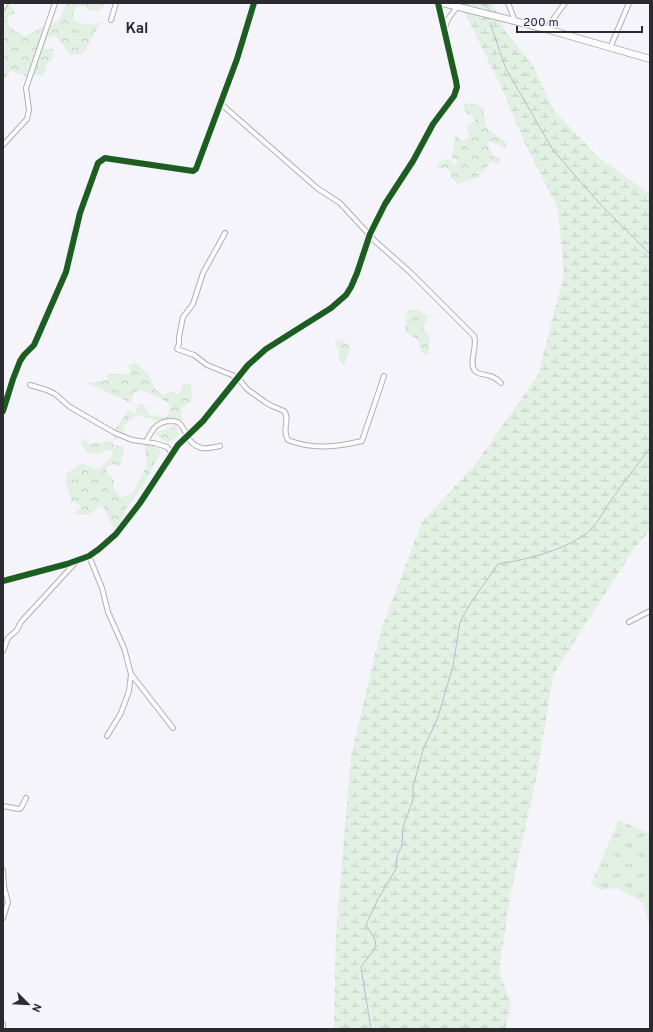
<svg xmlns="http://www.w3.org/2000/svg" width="653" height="1032" font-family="Overpass,sans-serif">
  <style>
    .grass { fill: url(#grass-tufts) }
    .forest { fill: url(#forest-crowns) }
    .wetland { fill: url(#wetland-marsh) }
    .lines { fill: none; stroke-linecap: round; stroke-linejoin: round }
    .stream { stroke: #abc0d7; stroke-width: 1 }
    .street-casing { stroke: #b0afb4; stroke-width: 6 }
    .primary-casing { stroke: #b0afb4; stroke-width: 8 }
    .street { stroke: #fefdfe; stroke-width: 4 }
    .primary { stroke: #fefdfe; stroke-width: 6 }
    .cycleway-casing { stroke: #f4f0fe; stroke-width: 8 }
    .cycleway { stroke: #1b5e20; stroke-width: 6 }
    .labels { text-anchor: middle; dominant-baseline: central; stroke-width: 3.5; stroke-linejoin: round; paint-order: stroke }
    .quarter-label { font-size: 15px; font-weight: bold; fill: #2b2a2f; stroke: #f4f0fe }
  </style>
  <defs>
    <pattern id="grass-tufts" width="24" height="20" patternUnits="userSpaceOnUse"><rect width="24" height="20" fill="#e1f0e2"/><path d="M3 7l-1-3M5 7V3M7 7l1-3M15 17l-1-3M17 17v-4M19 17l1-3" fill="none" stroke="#c1cec2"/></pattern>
    <pattern id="forest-crowns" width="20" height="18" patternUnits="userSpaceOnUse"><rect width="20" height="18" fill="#e1f0e2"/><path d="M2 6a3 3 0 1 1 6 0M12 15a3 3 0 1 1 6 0" fill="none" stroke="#c1cec2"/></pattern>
    <pattern id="wetland-marsh" width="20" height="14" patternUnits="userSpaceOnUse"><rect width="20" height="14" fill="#e1f0e2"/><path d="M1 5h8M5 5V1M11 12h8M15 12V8" fill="none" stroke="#c1cec2"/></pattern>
  </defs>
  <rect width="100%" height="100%" fill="#f5f4fa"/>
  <path class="grass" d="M619,820L650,834V927L643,903L618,888L600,890L591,884Z"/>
  <path class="forest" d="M3,3H9L15,13L8,16L7,23L15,31L25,36L51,23L58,22L67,3H104L100,11L90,10L83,5L76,7L73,13L74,20L84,25L101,22L83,54L71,55L55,35L47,38L44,49H53L52,60L47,64L44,75L26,76L11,71L3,80Z
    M464,103L474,104L483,107L486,127L494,134L505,141L507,145L505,148L491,141L486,144L490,147V150L492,151V155L500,159L501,162L497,164L491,162L478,177L458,184L450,176V171L445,168H437L441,161L449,159L454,166L457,165V160L452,158L451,154L454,148V139L457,136L462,141L469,137L467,127L468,124L475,121L474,117L467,114L463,108Z
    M408,310H418L428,316L423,328L430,337L428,355L421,352L418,340L405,331Z
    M338,339L348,344L350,348L344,365L339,360V350L335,343Z
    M136,363L148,373L156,390L163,395L171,392L179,394L183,384H191L192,401L182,408L181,420L175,418L161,422L139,415L129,420L124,426L125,434L114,440V430L120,423L129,409L130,413H136L138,404H144L149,414L165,418C170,414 170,410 169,403L147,392L139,390L133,394L131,403L87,383L107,380L108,374H130L129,365Z
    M176,426L179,435L168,443L154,433Z
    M83,439L91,444L110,441L114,445L124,447L121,466L113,464L107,467L106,472L114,479V488L120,497L132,494L147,465L144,442L154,446L161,452L144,485L127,507L116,531L108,518L102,504L89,515L73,514L81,508L79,504L71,502V497L65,481L68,472L82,463L98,470L111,458L113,452L107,449L99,455L87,452L81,443Z"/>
  <path class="wetland" d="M460,3H492L505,31L533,65L553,109L599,158L650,194V530L633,550L553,675L537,774L510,897L499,970L511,1005L505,1029H334L336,934L351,756L381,630L422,522L474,466L538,375L564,274L558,209L523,139L504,93Z"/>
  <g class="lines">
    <path class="stream" d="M482,3L492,12
      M490,23L506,69L553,150L600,204L650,254
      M371,1029L361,967L376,947L375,939L366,925L378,899L396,869L397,856L402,845L403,827L413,800V787L423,750L438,717L453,666L460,622L470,604L498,564C525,560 571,549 591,529C599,521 605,509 612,499C624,482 637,465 650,448"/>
    <g class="street-casing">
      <path id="street" d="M508,3L515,21
        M3,8L6,3
        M111,20L116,3
        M445,27L448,19L457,7
        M546,29L565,3
        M610,48L629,3
        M220,103L317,188L340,203L375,241L411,273L474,336C478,346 468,363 475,371C479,375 485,374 490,376C495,377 498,380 501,383
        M3,145L27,119L29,110L26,88L55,3
        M225,233L203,273L193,304L183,317L179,337V344L177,349L194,355L207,365L232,375L238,378L247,389L265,402L272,406L284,411C291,419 281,429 288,440C313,450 337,447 362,441L384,376
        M30,385L47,390L55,394L70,407L115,433L132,440L154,443L167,447L172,453
        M3,411L13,379L20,361L24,355L34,345L66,272L80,213L98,163L105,158L111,159L193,171L196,169L237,59L254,3
        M146,442C152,430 156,422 170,421C173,421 177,421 179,423C188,431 186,444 202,448C207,449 215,447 220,446
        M89,556L102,588L108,612L124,648L131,674L129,691L121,713L107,736
        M3,581L67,564L89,556L99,549L116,534L140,503L178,445L203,421L248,365L266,349L331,308L346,295L351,287L357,273L370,234L385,204L413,161L433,124L454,96L457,87L456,81L438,3
        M629,622L650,611
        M3,651L8,638L17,630L21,622L76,562
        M131,674L173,728
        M3,806L19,809L21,808L26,798
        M3,870L4,887L8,902L3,918
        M3,1024V1029"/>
    </g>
    <g class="primary-casing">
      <path id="primary" d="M443,3L546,29L650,59"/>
    </g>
    <use href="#street" class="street"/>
    <use href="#primary" class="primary"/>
    <g class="cycleway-casing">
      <path id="cycleway" d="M3,411L13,379L20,361L24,355L34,345L66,272L80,213L98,163L105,158L111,159L193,171L196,169L237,59L254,3
        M3,581L67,564L89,556L99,549L116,534L140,503L178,445L203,421L248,365L266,349L331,308L346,295L351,287L357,273L370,234L385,204L413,161L433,124L454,96L457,87L456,81L438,3"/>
    </g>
    <use href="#cycleway" class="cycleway"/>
  </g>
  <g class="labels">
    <g class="quarter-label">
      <text x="137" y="29">Kal</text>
    </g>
  </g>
  <rect width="653" height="1032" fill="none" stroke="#2b2a2f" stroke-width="8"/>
  <g transform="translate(28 1004) rotate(114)" stroke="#f4f0fe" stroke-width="3" paint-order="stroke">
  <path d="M0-3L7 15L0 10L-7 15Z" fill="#2b2a2f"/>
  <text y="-6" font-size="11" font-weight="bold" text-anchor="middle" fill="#2b2a2f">N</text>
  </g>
  <path d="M517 26v6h125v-6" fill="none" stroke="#2b2a2f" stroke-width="2"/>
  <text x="523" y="26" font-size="12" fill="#2b2a2f" stroke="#f4f0fe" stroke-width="3" paint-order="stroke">200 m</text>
</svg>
